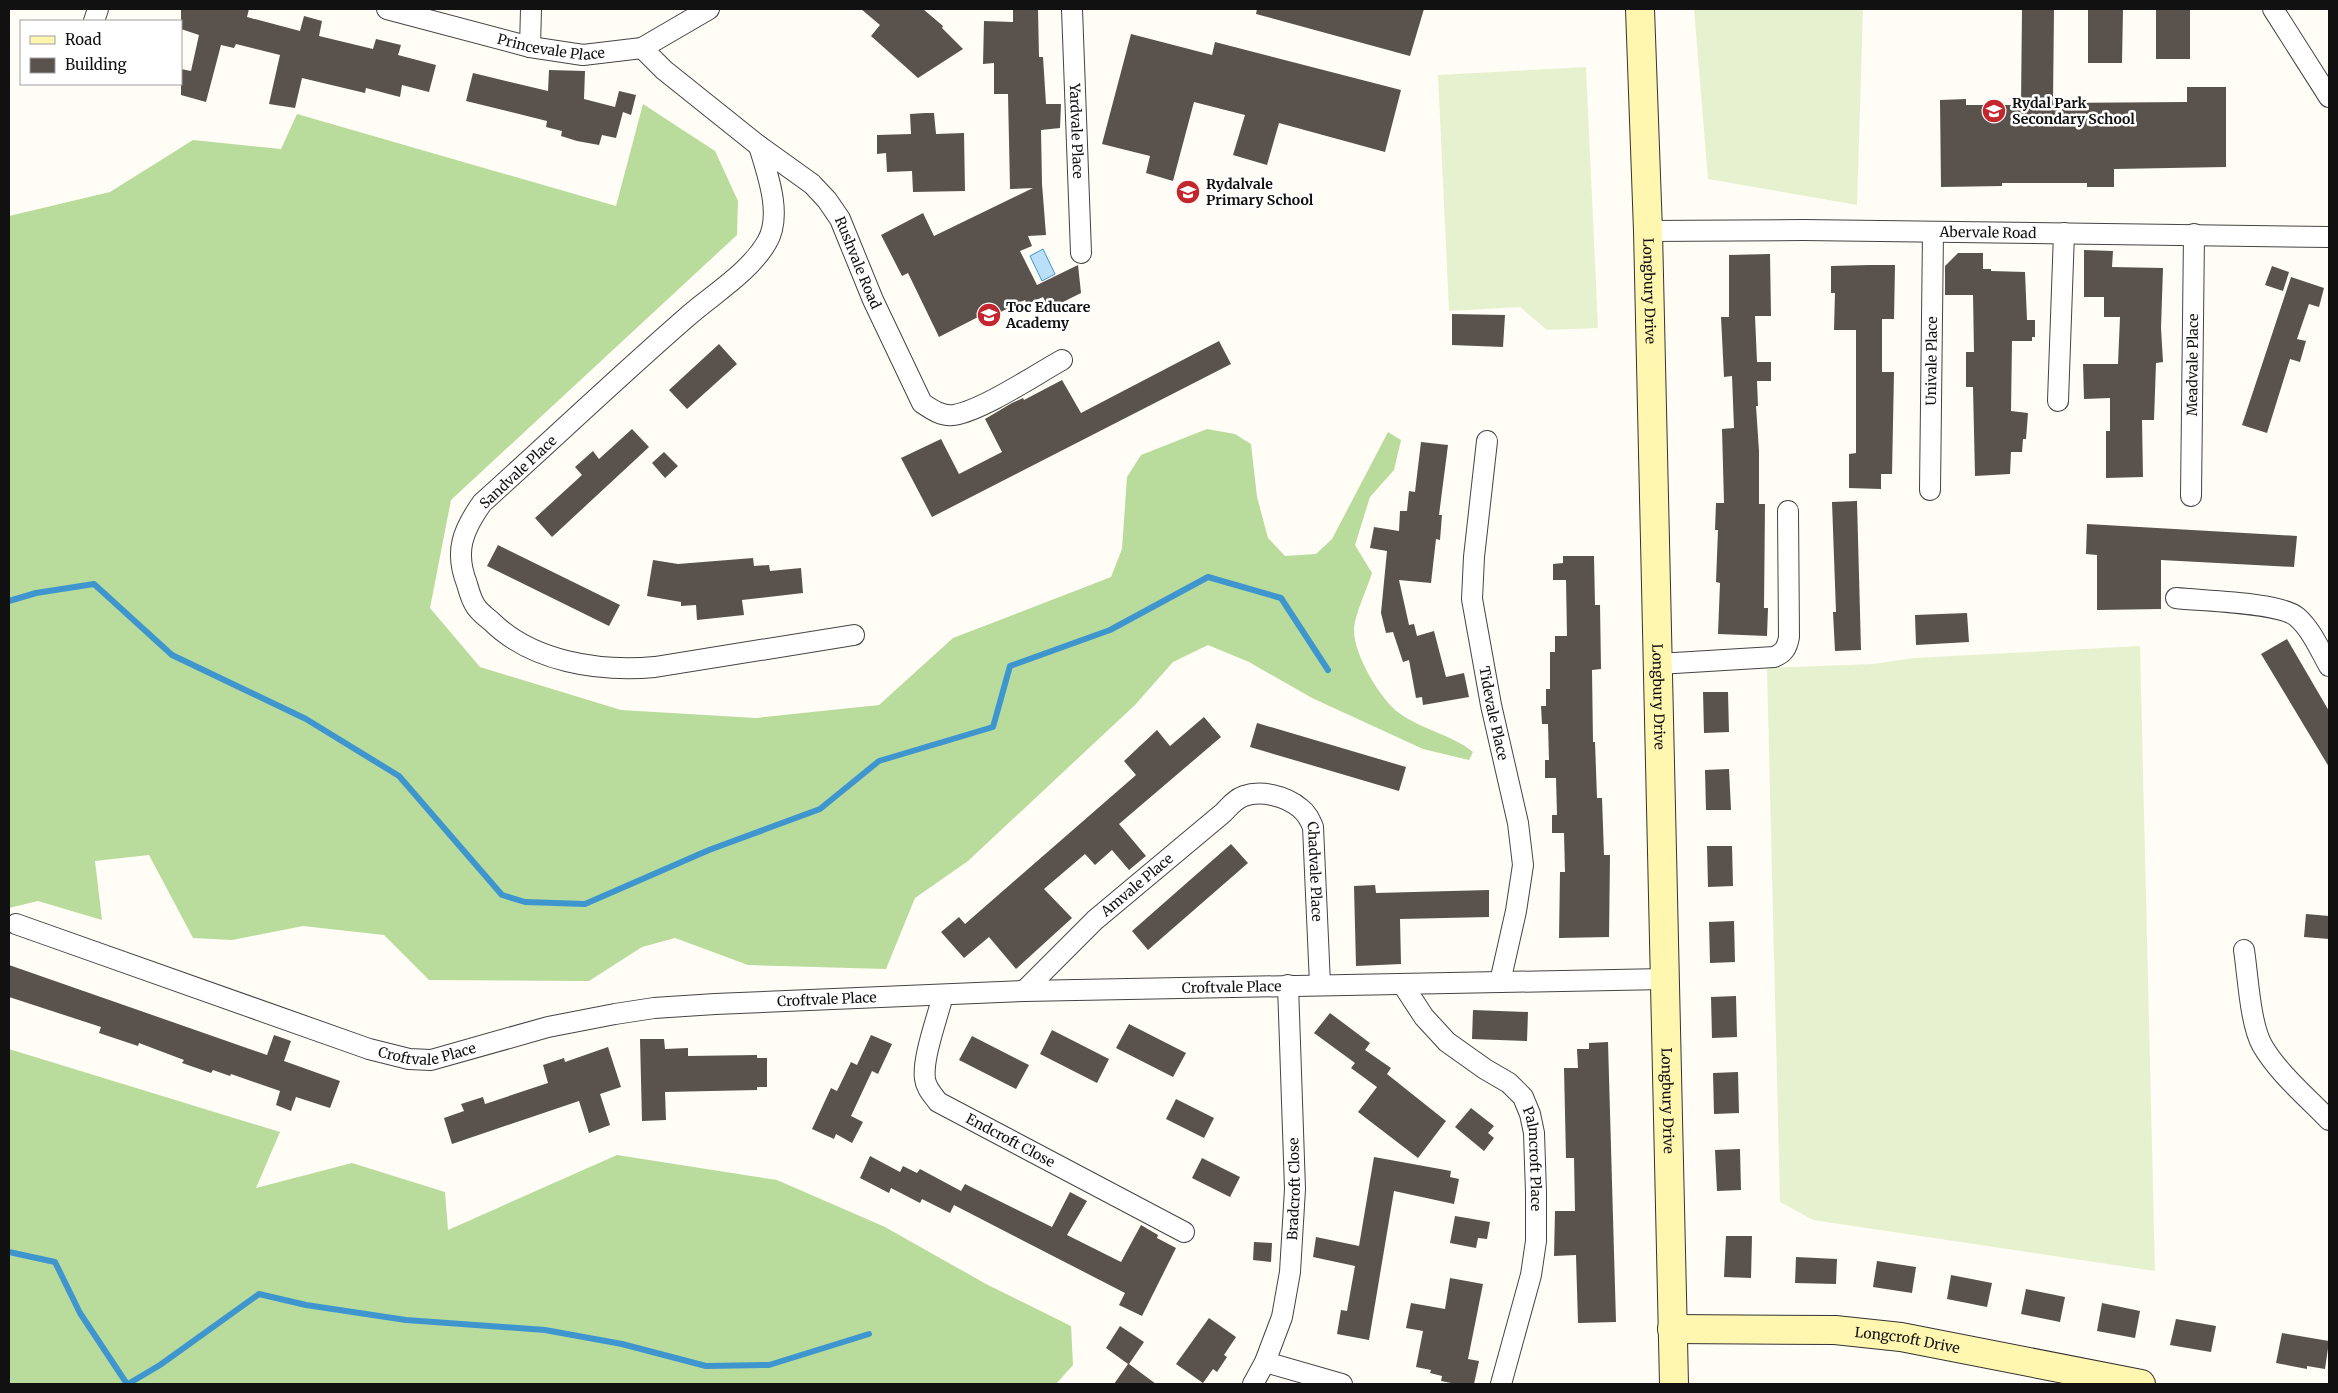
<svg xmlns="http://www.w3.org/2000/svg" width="2338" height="1393" font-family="Merriweather,serif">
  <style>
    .forest { fill: #b9dc9c }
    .pitch { fill: #e6f2cf }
    .water { fill: #b9e0f7; stroke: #3f96cf }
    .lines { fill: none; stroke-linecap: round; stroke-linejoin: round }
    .stream { stroke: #3f96cf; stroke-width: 6 }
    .building { fill: #5a524d }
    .street-casing { stroke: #444; stroke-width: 22 }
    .secondary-casing { stroke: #333; stroke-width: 30 }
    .street { stroke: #fff; stroke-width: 20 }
    .secondary { stroke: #fff6b0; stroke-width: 28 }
    .labels { text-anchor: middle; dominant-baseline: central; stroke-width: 5; stroke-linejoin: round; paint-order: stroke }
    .street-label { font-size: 14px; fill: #111; stroke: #fff }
    .poi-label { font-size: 14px; font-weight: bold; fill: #111; stroke: #fff; text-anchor: start }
  </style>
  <rect width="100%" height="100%" fill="#fffdf5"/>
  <path class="forest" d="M643,104L715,151L738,201L737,235L451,500L430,608L480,667L621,710L756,718L879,705L953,638L1111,577L1122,549L1127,477L1141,455L1207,429L1235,434L1251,444L1257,497L1268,538L1285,556L1316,554L1332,539L1388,432L1401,440L1394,470L1370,497L1355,545L1372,573C1367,589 1354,616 1354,631C1354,655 1381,700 1399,713C1422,730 1451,734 1473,752L1469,760L1423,749L1312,698L1249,662L1208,645L1173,662L1135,705L968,861L915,898L886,969L748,965L675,938L642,947L589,981L429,980L384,935L303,926L232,940L193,938L149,855L95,861L102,920L38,901L9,908V216L110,192L193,140L281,149L297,114L616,206Z
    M9,1049L280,1132L256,1188L352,1163L445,1192L448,1230L617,1155L777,1180L885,1227L986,1284L1071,1326L1073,1365L1056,1384H9Z"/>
  <path class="pitch" d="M1694,9H1863L1857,205L1708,179Z
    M1586,67L1598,328L1547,330L1520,307L1449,311L1438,75Z
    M2140,646L2155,1271L1813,1220L1780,1202L1767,668L1873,664L1914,658Z"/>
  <path class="water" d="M1043,249L1055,274L1042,281L1030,256Z"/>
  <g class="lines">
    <path class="stream" d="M9,601L36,593L94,584L172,655L306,719L399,776L502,895L525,902L585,904L709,850L820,809L879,761L993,727L1010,666L1110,630L1208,577L1281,598L1328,670
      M9,1252L55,1262L80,1313L127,1384
      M128,1384L160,1365L259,1294L306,1305L406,1320L545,1330L622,1344L706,1366L769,1365L869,1334"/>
  </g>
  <path class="building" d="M181,9H249L247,17L300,31L304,16L322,21L319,36L373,49L376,39L401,45L398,55L436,65L429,92L402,85L400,97L366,88L365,93L302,78L295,108L269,104L280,55L236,44L234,48L221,45L206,102L181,95V69L191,71L199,35L181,29Z
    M861,9H923L943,26L942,28L963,49L918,78L871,36L880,25Z
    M1013,9H1038L1039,57H1043L1046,104H1061L1060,128L1041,130L1042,184L1046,235L1028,236L1032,246L1020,251L1043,297L1027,304L1025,300L982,321L980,316L939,337L908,273L902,276L881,235L923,213L934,236L1033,188L1010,189L1008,94H994V63L983,64L984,21L1013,22Z
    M1257,9H1424L1410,56L1256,14Z
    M2022,9H2054L2053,103L2187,102V87H2226V167L2114,169V187H2087V183H2002V186L1941,187L1940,100L1966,99V105H2021Z
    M2088,9H2123L2122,63H2088Z
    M2156,9H2190V59H2156Z
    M1131,34L1212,55L1215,42L1401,90L1385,152L1279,123L1267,165L1233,155L1245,115L1194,102L1173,181L1146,173L1150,156L1102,144Z
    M549,70L585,71L584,99L615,107L619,91L636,95L631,115L623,112L616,138L602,135L599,145L577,141L561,136L562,131L546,127L547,121L466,101L473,73L548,91Z
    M925,113H934L936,134L964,133L965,191L913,192L912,171L887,172L886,153L877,154V135L911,134L910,114Z
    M2084,250L2113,251L2112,267L2163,268L2161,328L2163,362L2156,363L2154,420H2142L2143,477L2106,478V431H2110V398L2084,399L2083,364H2118L2120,317H2104V297H2084Z
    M1958,253H1983V269H1991V271L2025,272L2027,320H2035V337H2032V341H2012L2011,411L2028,413L2026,439H2023L2022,452H2011L2010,474L1975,476L1973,387H1966V352H1974L1973,295H1945V266Z
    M1770,254L1771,316H1755L1757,362H1771V381H1757L1758,406H1756L1759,451V504H1765L1764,608H1768L1767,636L1718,634L1720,583L1716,582L1718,530H1715L1716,503H1724L1722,429L1734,428L1732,376L1724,377L1721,317H1729V255Z
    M1078,265L1081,293L1049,309L1037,285Z
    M1870,265H1895L1894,319H1882V372H1894L1892,474H1881V489L1849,488V454L1856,453V330H1834L1835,293H1831V266Z
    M2272,266L2289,272L2283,291L2265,285Z
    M2291,277L2324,288L2319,307L2309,304L2297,339L2306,341L2300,362L2290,359L2267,433L2242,425Z
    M1452,314L1505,315L1503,347L1452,345Z
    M1219,341L1231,364L932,517L901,458L941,439L959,474L1002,452L985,419L1012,403L1023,398L1024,400L1062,380L1081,413Z
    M719,344L737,364L687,409L669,390Z
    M632,429L649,447L552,537L535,518L582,475L575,467L593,451L599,459Z
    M1421,442L1448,445L1439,515H1442L1440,540L1436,539L1431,583L1399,580L1409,625L1414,624L1417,636L1434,631L1446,677L1464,673L1469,697L1423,705L1422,697L1416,698L1409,660L1403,662L1393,632L1386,633L1381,613L1387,551L1370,548L1374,527L1399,531L1400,511H1407L1409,491L1415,492Z
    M664,452L678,466L665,478L652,463Z
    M1857,501L1861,650L1835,651L1833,612H1836L1832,502Z
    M2087,524L2297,536L2294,567L2161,560V609L2097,610V555L2086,554Z
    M498,545L620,605L609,626L487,566Z
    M1563,556H1594L1595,605H1600L1601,669L1592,670L1593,742H1595L1597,798H1602L1604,855H1610L1609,937L1559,938L1560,872H1565L1564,833H1552V815H1557L1556,778H1545V760H1549L1548,724H1542L1541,706H1546V689H1550V652H1555V636H1567L1566,580H1553V564L1563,563Z
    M753,558L754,566L769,565L770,571L801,568L803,593L742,600L744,615L697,620L696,605L681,606V602L647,596L653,560L678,564Z
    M1967,613L1969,642L1916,645L1915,615Z
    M2287,639L2329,711V767L2261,654Z
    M1703,692H1728L1729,732L1704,733Z
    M1204,717L1221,737L1119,824L1146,856L1129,870L1112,850L1095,865L1085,854L1044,889L1072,918L1016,969L989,937L964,958L941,932L959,917L965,924L1136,775L1124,761L1157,730L1170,746Z
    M1257,723L1406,767L1399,791L1250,747Z
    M1729,769L1731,810H1706L1705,770Z
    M1231,844L1248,863L1148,950L1132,931Z
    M1707,846H1732L1733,886L1708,887Z
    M1375,885L1376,893L1489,890V917L1400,919L1401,964L1356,966L1354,886Z
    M2306,914L2329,916V939L2304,937Z
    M1734,921L1735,962L1710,963L1709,922Z
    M9,965L267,1055L274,1035L291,1041L284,1061L340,1081L330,1108L296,1097L291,1111L276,1105L280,1091L231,1074L230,1076L213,1070L211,1073L182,1063L184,1060L139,1043L138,1046L99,1033L101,1027L9,997Z
    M1736,996L1737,1037L1712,1038L1711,997Z
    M1473,1010L1528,1012L1527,1041L1472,1039Z
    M1330,1013L1370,1043L1365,1050L1391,1068L1387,1074L1446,1121L1418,1158L1358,1112L1377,1087L1351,1068L1355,1063L1314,1033Z
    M1129,1024L1186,1053L1173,1077L1116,1048Z
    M1052,1030L1109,1059L1097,1083L1040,1054Z
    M871,1035L892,1044L878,1074L872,1071L851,1116L863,1122L852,1143L836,1134L834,1139L812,1129L831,1088L837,1091L851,1062L857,1065Z
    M972,1036L1029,1065L1016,1089L959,1060Z
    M640,1039H664L665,1049L688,1048V1056L757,1055V1058H767V1087H757V1090L665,1092L666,1120L642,1121Z
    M1608,1042L1616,1322L1578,1323L1576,1255L1554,1256L1555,1211H1575L1574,1158H1566L1564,1068H1578L1577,1049H1589V1043Z
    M608,1047L621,1087L600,1094L610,1125L589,1133L579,1101L452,1144L444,1118L464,1111L461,1104L483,1097L485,1104L548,1083L543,1065L564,1058L565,1062Z
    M1738,1072L1739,1113L1714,1114L1713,1073Z
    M1176,1099L1214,1118L1204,1138L1166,1119Z
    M1471,1108L1494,1126L1488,1133L1494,1138L1484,1151L1455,1127Z
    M1740,1149L1741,1190L1717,1191L1715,1150Z
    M870,1156L900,1172L903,1166L917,1173L920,1169L961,1191L965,1184L1052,1227L1070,1192L1087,1201L1067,1235L1121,1262L1141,1225L1158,1235L1157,1238L1176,1248L1142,1316L1119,1305L1125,1293L954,1205L950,1213L922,1199L920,1203L891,1188L889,1193L860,1178Z
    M1374,1157L1451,1171L1450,1177L1459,1179L1454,1204L1394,1191L1369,1340L1337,1334L1341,1310L1347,1311L1355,1266L1313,1257L1316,1237L1359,1246Z
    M1202,1158L1240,1177L1230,1197L1192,1178Z
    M1455,1216L1490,1222L1487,1239L1478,1238L1476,1248L1450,1243Z
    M1726,1236H1752L1751,1278L1724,1277Z
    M1254,1242L1272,1243L1271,1262L1253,1260Z
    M1796,1257L1837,1259L1836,1284L1795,1283Z
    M1877,1261L1916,1267L1912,1293L1873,1287Z
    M1951,1275L1992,1283L1987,1307L1947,1299Z
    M1450,1278L1483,1284L1468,1359L1479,1361L1474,1384H1456L1441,1381L1442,1376L1430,1373L1431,1370L1416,1367L1423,1331L1406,1328L1411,1303L1445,1309Z
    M2026,1289L2065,1297L2060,1322L2021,1314Z
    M2102,1303L2140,1311L2135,1338L2097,1331Z
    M1209,1318L1236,1337L1224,1355L1227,1357L1217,1372L1213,1369L1203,1383L1176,1364Z
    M2176,1319L2216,1326L2211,1352L2170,1345Z
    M1120,1326L1144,1342L1129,1364L1156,1384H1114L1128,1364L1106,1348Z
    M2282,1333L2329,1341L2325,1369L2307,1366V1369L2276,1363Z"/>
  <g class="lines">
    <g class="street-casing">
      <g id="street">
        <path id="s1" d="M387,9L530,47L583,55L642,48L709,9"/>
        <path id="s2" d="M1072,9L1081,253"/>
        <path d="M2273,9L2329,97"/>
        <path d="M94,21L98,9"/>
        <path d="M530,47L531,9"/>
        <path id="s3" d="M642,48L664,70L759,146L812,184L827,200L840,219L873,300L922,403C931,409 942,417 954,415C983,410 1035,375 1062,360"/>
        <path d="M759,146C767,173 783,215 767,242C749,273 713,294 687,317C618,377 551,441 482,503C463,530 454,551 467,584C469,591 471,599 475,605C478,611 486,617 491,621C532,662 599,672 655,667L854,635"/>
        <path id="s4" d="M1648,231L1803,230L2329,237"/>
        <path d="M2058,401L2064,233"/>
        <path id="s5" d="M1487,441L1474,557L1472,599L1491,705L1518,823L1523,865L1516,911L1500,982"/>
        <path id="s6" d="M1930,490L1933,232"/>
        <path id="s7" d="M2191,496L2194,234"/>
        <path d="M2176,598C2201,601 2280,602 2297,617C2311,629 2320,650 2329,666"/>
        <path d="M1658,664L1774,657C1784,653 1787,648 1789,637L1788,511"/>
        <path id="s8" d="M16,924L369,1049L409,1059L431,1060L548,1027L615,1014L654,1008L715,1004L1024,991L1665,979"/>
        <path d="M2244,950C2248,976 2250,1023 2262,1045C2278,1073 2307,1097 2329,1120"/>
        <path id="s9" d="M1403,985L1424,1017L1447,1042L1485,1069L1509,1083L1523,1097L1530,1114L1534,1133L1536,1193V1241L1531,1275L1501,1384"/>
        <path id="s10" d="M1024,991L1095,920L1223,813C1229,807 1235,799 1244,796C1261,790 1286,796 1300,808C1307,813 1310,820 1313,827L1320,984"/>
        <path id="s11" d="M943,995C938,1016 922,1058 925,1079C926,1088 933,1095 938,1102L1184,1232"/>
        <path d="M1265,1362L1342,1384"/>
        <path id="s12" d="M1253,1384L1265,1362L1282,1317L1290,1272L1295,1189L1288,985"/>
      </g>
    </g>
    <g class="secondary-casing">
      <g id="secondary">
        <path id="s13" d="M1640,9L1648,231L1674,1384"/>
        <path id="s14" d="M1672,1329L1835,1330L1901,1337L2141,1384"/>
      </g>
    </g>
    <use href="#street" class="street"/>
    <use href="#secondary" class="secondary"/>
  </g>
  <defs>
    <g id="school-disc" transform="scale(1.25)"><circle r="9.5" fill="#c4262e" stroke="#fff"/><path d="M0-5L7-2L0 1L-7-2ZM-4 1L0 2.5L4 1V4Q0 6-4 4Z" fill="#fff"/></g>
  </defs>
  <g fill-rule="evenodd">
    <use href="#school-disc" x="1994" y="111"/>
    <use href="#school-disc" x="1188" y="192"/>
    <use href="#school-disc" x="989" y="315"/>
  </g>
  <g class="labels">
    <g class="street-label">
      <text stroke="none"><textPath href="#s1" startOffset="169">Princevale Place</textPath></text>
      <text stroke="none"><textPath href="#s2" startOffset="122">Yardvale Place</textPath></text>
      <text stroke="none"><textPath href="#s4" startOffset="340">Abervale Road</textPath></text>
      <text stroke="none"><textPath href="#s3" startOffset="310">Rushvale Road</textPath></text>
      <text stroke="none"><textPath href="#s13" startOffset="282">Longbury Drive</textPath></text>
      <text stroke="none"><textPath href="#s6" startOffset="129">Univale Place</textPath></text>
      <text stroke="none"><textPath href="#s7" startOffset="131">Meadvale Place</textPath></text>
      <text transform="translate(518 472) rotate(-43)">Sandvale Place</text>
      <text stroke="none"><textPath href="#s13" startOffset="688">Longbury Drive</textPath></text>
      <text stroke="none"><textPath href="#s5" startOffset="275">Tidevale Place</textPath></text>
      <text stroke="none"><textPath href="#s10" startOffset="422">Chadvale Place</textPath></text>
      <text stroke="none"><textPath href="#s10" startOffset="155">Amvale Place</textPath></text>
      <text stroke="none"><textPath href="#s8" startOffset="1245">Croftvale Place</textPath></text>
      <text stroke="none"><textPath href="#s8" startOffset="840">Croftvale Place</textPath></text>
      <text stroke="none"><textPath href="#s8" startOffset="434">Croftvale Place</textPath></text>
      <text stroke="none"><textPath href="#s13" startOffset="1092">Longbury Drive</textPath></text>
      <text stroke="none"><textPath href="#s11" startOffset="195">Endcroft Close</textPath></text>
      <text stroke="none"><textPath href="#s9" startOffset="230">Palmcroft Place</textPath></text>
      <text stroke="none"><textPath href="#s12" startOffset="202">Bradcroft Close</textPath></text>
      <text stroke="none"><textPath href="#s14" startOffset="236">Longcroft Drive</textPath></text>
    </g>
    <g class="poi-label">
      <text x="2012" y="103">Rydal Park<tspan x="2012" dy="16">Secondary School</tspan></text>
      <text x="1206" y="184">Rydalvale<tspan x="1206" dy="16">Primary School</tspan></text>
      <text x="1006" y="307">Toc Educare<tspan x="1006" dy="16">Academy</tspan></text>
    </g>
  </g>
  <rect width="2338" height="1393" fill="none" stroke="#111111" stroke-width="20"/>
  <rect x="20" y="20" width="162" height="65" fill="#ffffff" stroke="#a0a0a0"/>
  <rect x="30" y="36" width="25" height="8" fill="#fff6b0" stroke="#a0a0a0"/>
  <text x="65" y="45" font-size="15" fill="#111111">Road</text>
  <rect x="30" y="58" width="25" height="15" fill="#5a524d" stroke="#a0a0a0"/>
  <text x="65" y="70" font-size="15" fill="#111111">Building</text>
</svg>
